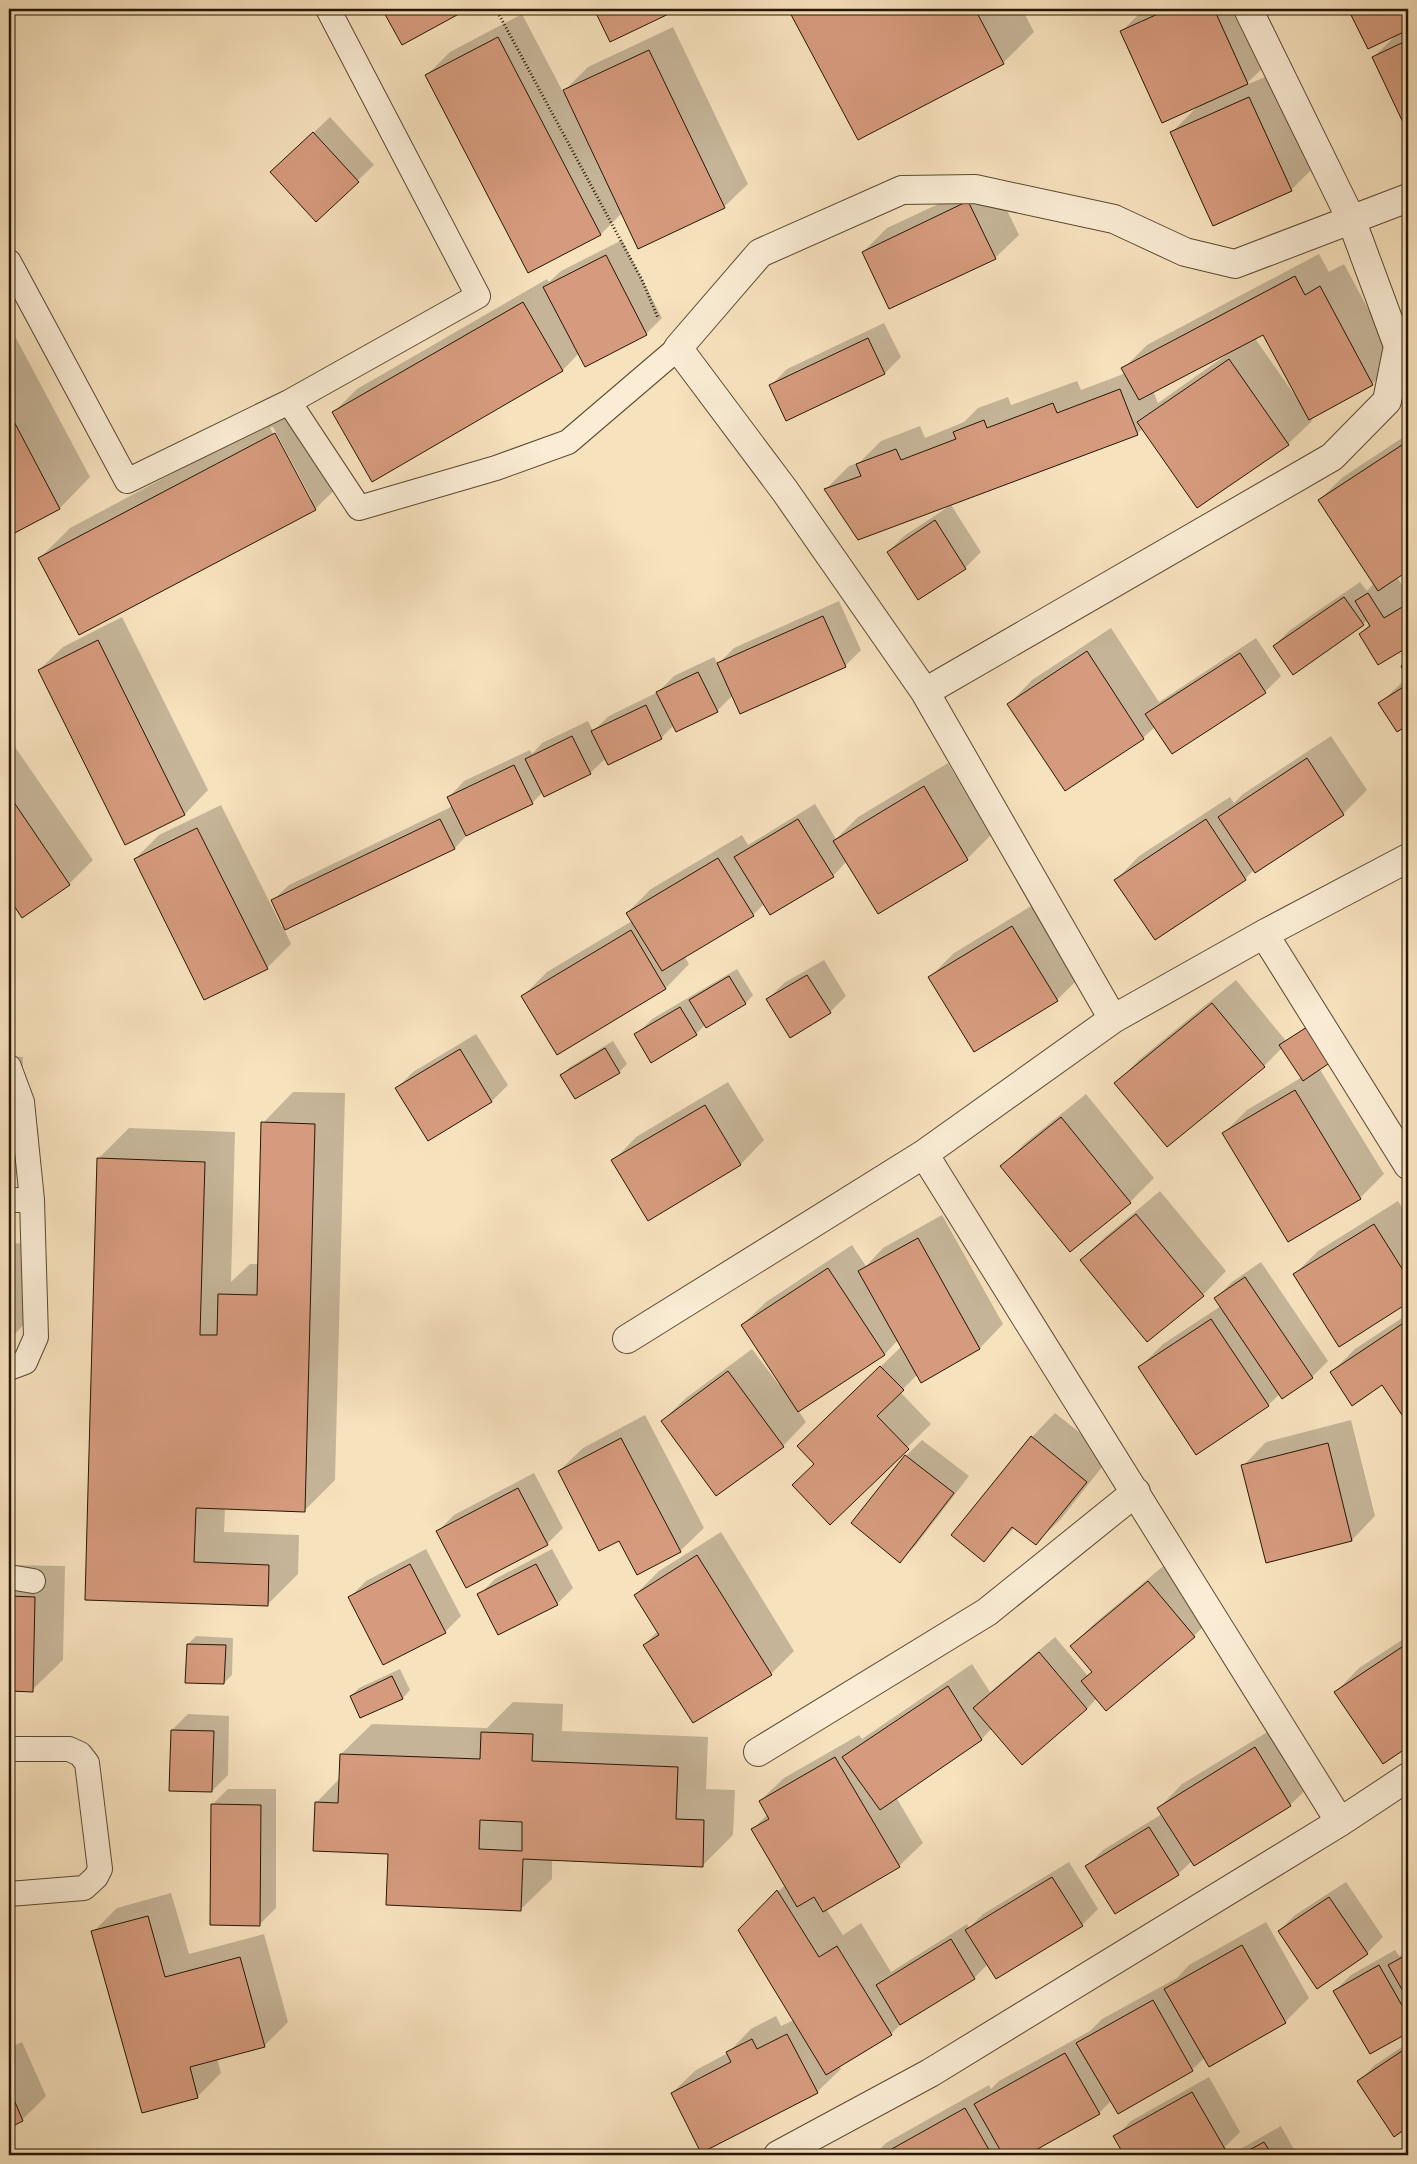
<svg xmlns="http://www.w3.org/2000/svg" width="1417" height="2164" font-family="'Old Standard TT',serif">
  <style>
    .shadow { fill: #0003; fill-rule: evenodd }
    .building { fill: #d69b7e; stroke: #271600; fill-rule: evenodd }
    .lines { fill: none; stroke-linecap: round; stroke-linejoin: round }
    .service-casing { stroke: #5b4930; stroke-width: 26 }
    .minor-casing { stroke: #5b4930; stroke-width: 30 }
    .path { stroke: #271600; stroke-width: 3; stroke-dasharray: 1 2.5; stroke-linecap: butt }
    .service { stroke: #faecd5; stroke-width: 24 }
    .minor { stroke: #faecd5; stroke-width: 28 }
  </style>
  <rect width="100%" height="100%" fill="#f7e2be"/>
  <filter id="stains"><feTurbulence type="fractalNoise" baseFrequency=".004" numOctaves="4"/><feColorMatrix values="0 0 0 0 .2 0 0 0 0 .09 0 0 0 0 .02 0 0 0 .5 -.17"/></filter>
  <radialGradient id="worn" r=".72"><stop offset=".6" stop-color="#630" stop-opacity="0"/><stop offset="1" stop-color="#630" stop-opacity=".3"/></radialGradient>
  <path class="shadow" d="M383,9H466L402,43Z
    M595,9H676L611,40Z
    M790,9H1022L1034,32L1003,63L859,139Z
    M1144,9H1248L1271,60L1244,86L1272,74L1315,166L1291,190L1172,132L1199,105L1122,31Z
    M1349,9H1408V130L1373,58L1397,34L1368,47Z
    M522,14L563,92L588,67L673,27L748,184L724,207L622,213L601,234L427,75L450,52Z
    M330,117L374,165L316,220L288,157Z
    M992,179L1019,235L995,258L863,252L887,228Z
    M622,240L662,318L646,334L579,353L563,370L372,480L334,412L357,389L547,279L549,282L561,271Z
    M1319,254L1329,272L1344,264L1396,361L1372,384L1310,418L1312,421L1288,444L1143,428L1137,434L826,489L849,466L860,462L881,441L920,426L925,438L964,422L978,408L1008,397L1011,405L1077,381L1081,390L1126,373L1123,369L1147,345ZM1263,333L1299,399L1298,400L1254,337ZM1228,351L1229,353L1158,403L1153,391Z
    M884,323L901,357L885,373L771,385L787,369Z
    M9,325L90,477L60,508L9,535Z
    M305,403L346,479L315,509L40,558L70,528ZM273,427L312,500H309L270,428Z
    M1408,434V569L1397,577L1408,595V645L1379,663L1360,634L1370,624L1368,620L1293,673L1274,646L1290,630L1360,582L1367,591L1374,583L1319,500L1343,477Z
    M951,505L981,552L965,568L919,598L888,552L904,536Z
    M839,601L861,650L845,666L733,695L717,711L674,725L661,738L606,758L590,773L543,792L532,803L470,832L455,848L284,929L291,944L267,968L205,999L135,859L159,835L221,805L282,927L284,926L273,900L289,885L453,806L449,797L464,781L530,750L532,754L542,743L588,721L593,731L609,716L658,692L674,676L714,657L718,664L734,648Z
    M122,617L208,790L185,814L126,843L39,670L63,647Z
    M1111,628L1159,702L1256,638L1281,676L1265,692L1172,753L1155,727L1143,738L1066,790L1009,704L1032,680Z
    M1408,660V724L1397,730L1380,703L1408,677L1402,666Z
    M1331,736L1367,790L1343,814L1254,870L1245,879L1116,880L1139,856L1230,797L1234,803L1243,794Z
    M15,747L93,860L69,884L23,916L9,896V751Z
    M948,763L991,835L967,859L878,912L847,861L833,876L764,904L753,915L684,956L689,964L666,988L557,1053L523,996L547,972L632,921L627,913L651,889L742,835L748,845L815,804L836,839L858,817Z
    M1036,903L1080,977L1057,1000L930,977L954,953Z
    M824,960L846,996L830,1012L768,999L784,983Z
    M737,969L753,995L746,1003L707,1026L706,1024L696,1034L652,1061L636,1035L652,1019Z
    M1236,980L1286,1041L1316,1020L1319,1068L1384,1174L1360,1198L1224,1133L1247,1110L1302,1077L1282,1048L1264,1066L1116,1083L1140,1059Z
    M476,1034L508,1085L492,1101L428,1140L397,1088L413,1072Z
    M613,1041L627,1064L619,1072L576,1098L562,1075L570,1067Z
    M9,1056L23,1057L21,1144L9,1156Z
    M728,1082L764,1140L741,1164L648,1219L613,1161L636,1137Z
    M293,1092L345,1093L335,1480L305,1510L225,1508L224,1532L299,1535L298,1574L267,1605L87,1598L98,1159L129,1128L235,1132L231,1282L250,1264H259L263,1123Z
    M1086,1094L1154,1178L1130,1202L1070,1250L1002,1166L1025,1143Z
    M1160,1191L1226,1271L1203,1295L1081,1260L1105,1237Z
    M1398,1201L1408,1217V1302L1339,1345L1294,1275L1318,1251Z
    M942,1215L1003,1324L980,1348L921,1381L918,1374L900,1392L931,1424L830,1523L816,1463L822,1423L902,1346L898,1340L885,1354L798,1410L806,1422L783,1446L662,1421L686,1398L752,1349L779,1385L781,1384L742,1325L766,1302L852,1245L866,1266L883,1248Z
    M9,1243L36,1244L34,1314L11,1338H9Z
    M1261,1262L1328,1361L1312,1377L1280,1394L1268,1405L1140,1367L1163,1344L1221,1306L1216,1298L1232,1282Z
    M1408,1314V1421L1383,1383L1331,1373L1355,1349Z
    M1055,1413L1110,1457L1060,1520L1036,1543L1015,1527L984,1560L1032,1437Z
    M645,1415L704,1528L680,1551L620,1539L559,1471L583,1448Z
    M1351,1420L1375,1516L1352,1540L1267,1561L1243,1466L1266,1442Z
    M922,1440L969,1476L916,1545L900,1561L853,1523L906,1456Z
    M534,1473L563,1528L547,1544L438,1531L454,1515Z
    M721,1532L794,1651L771,1674L644,1645L658,1631L635,1595L659,1571Z
    M426,1549L461,1616L445,1632L350,1597L366,1581Z
    M552,1549L573,1588L557,1604L479,1595L495,1579Z
    M1173,1558L1218,1612L1194,1636L1107,1709L1097,1698L1087,1709L992,1728L982,1739L896,1797L923,1843L899,1866L826,1909L843,1935L861,1923L891,1972L967,1924L969,1928L983,1914L1069,1862L1098,1909L1082,1925L988,1964L974,1978L905,2020L891,2034L839,2065L841,2069L817,2092L672,2093L696,2070L728,2053L751,2029L776,2016L781,2026L794,2020L739,1930L785,1885L753,1829L768,1814L760,1801L784,1778L859,1735L862,1739L972,1664L990,1692L1055,1637L1088,1676L1093,1672L1071,1646L1095,1623Z
    M9,1565L65,1566L63,1660L32,1690H9Z
    M196,1636L233,1638L232,1675L224,1683L188,1644Z
    M1408,1636V1746L1383,1762L1336,1692L1359,1668Z
    M400,1669L410,1690L403,1698L361,1717L351,1696L359,1688Z
    M513,1702L563,1704L562,1731L708,1737L706,1789L735,1790L733,1835L703,1865L552,1859V1879L521,1909L389,1852L316,1803L340,1778L341,1754L372,1724L487,1728Z
    M188,1714L229,1716L228,1775L212,1791L172,1730Z
    M1279,1725L1314,1782L1290,1805L1192,1861L1178,1874L1116,1912L1087,1866L1103,1850L1162,1814L1159,1808L1182,1784Z
    M228,1789H276V1908L260,1924L212,1805Z
    M1346,1882L1383,1937L1367,1953L1279,1931L1295,1915Z
    M171,1893L189,1954L264,1934L288,2022L264,2046L217,2058L221,2073L197,2097L93,1932L117,1908Z
    M1266,1922L1309,1998L1285,2022L1205,2057L1192,2070L1118,2112L1111,2101L1099,2113L1025,2155H874L886,2143L989,2085L991,2089L999,2081L1090,2031L1102,2019L1177,1978L1189,1965Z
    M1395,1950L1399,1956L1408,1951V2031L1370,2053L1335,1991L1351,1975Z
    M22,2042L46,2096L22,2120L9,2126V2048Z
    M1408,2043V2126L1395,2135L1359,2081L1375,2065Z
    M1209,2077L1240,2132L1224,2148L1212,2155H1126L1115,2137L1131,2121Z
    M1281,2126L1297,2155H1230Z
    M1408,2145V2155H1396L1403,2149Z
    M1391,2148L1395,2155H1380Z"/>
  <path class="building" d="M382,9H468L402,45Z
    M594,9H679L610,42Z
    M788,9H975L1004,64L858,140Z
    M1169,9H1214L1248,84L1162,123L1120,31Z
    M1348,9H1408V30L1368,49Z
    M498,37L601,235L528,273L425,75Z
    M1408,40V133L1372,57Z
    M649,50L725,208L638,249L563,90Z
    M1249,97L1292,191L1213,226L1170,132Z
    M313,132L359,182L316,222L270,172Z
    M968,201L996,259L889,309L862,252Z
    M606,255L647,335L585,367L543,287Z
    M1295,276L1305,295L1320,286L1373,385L1309,420L1263,335L1139,400L1121,368Z
    M523,302L563,371L372,482L332,412Z
    M868,338L885,374L786,421L769,385Z
    M1229,359L1289,445L1197,508L1137,422Z
    M1120,389L1138,435L858,540L824,489L861,476L856,464L896,449L901,460L956,439L953,432L984,420L987,428L1053,403L1057,413Z
    M9,412L60,509L9,536Z
    M275,433L316,510L79,635L38,558Z
    M1408,441V571L1378,591L1318,500Z
    M935,520L966,569L918,600L887,552Z
    M1368,593L1384,618L1404,606L1408,612V647L1378,665L1359,634L1370,626L1355,601Z
    M1344,597L1364,625L1293,675L1273,646Z
    M823,616L846,667L740,714L717,663Z
    M98,640L185,815L125,845L38,670Z
    M1087,651L1144,739L1065,791L1007,704Z
    M1240,653L1266,693L1172,754L1145,714Z
    M1408,662V680L1401,666Z
    M698,672L718,712L676,732L656,692Z
    M1408,684V725L1397,732L1378,703Z
    M646,705L662,739L608,765L591,731Z
    M572,736L591,774L544,797L525,759Z
    M1307,758L1344,815L1255,873L1218,817Z
    M514,765L533,804L466,836L447,797Z
    M924,786L968,860L878,914L833,841Z
    M9,795L70,885L22,918L9,898Z
    M440,819L455,849L285,930L271,900Z
    M798,819L834,877L770,915L734,857Z
    M1206,819L1246,880L1155,940L1114,880Z
    M197,828L268,969L204,1000L134,859Z
    M718,858L754,916L662,971L626,913Z
    M1012,926L1058,1001L974,1052L928,977Z
    M631,930L666,989L557,1055L521,996Z
    M807,975L831,1013L790,1038L766,999Z
    M729,976L746,1004L706,1028L689,1000Z
    M1212,1003L1265,1067L1167,1147L1114,1083Z
    M680,1007L697,1035L651,1063L634,1034Z
    M1307,1027L1331,1062L1303,1081L1279,1045Z
    M605,1048L620,1073L575,1099L560,1075Z
    M460,1049L492,1102L428,1141L395,1088Z
    M1295,1090L1361,1199L1288,1242L1222,1133Z
    M705,1105L741,1165L648,1221L611,1160Z
    M1061,1117L1131,1203L1070,1252L1000,1166Z
    M261,1122L315,1124L305,1512L196,1508L194,1562L269,1565L268,1606L85,1600L97,1158L205,1162L200,1335H217L218,1294L257,1295Z
    M1136,1214L1204,1296L1147,1342L1080,1260Z
    M1374,1224L1408,1278V1303L1339,1347L1293,1274Z
    M918,1238L980,1349L921,1383L858,1271Z
    M9,1267H13L11,1339H9Z
    M828,1268L885,1355L798,1412L741,1325Z
    M1245,1277L1313,1378L1282,1399L1214,1298Z
    M1211,1319L1269,1406L1196,1455L1138,1367Z
    M1408,1320V1424L1382,1385L1352,1406L1330,1372Z
    M880,1366L904,1390L877,1416L909,1449L830,1525L792,1485L814,1464L797,1446Z
    M728,1371L784,1447L716,1496L661,1421Z
    M1031,1436L1087,1482L1036,1545L1012,1527L984,1562L951,1535Z
    M621,1438L681,1552L637,1575L619,1541L599,1551L558,1471Z
    M1328,1443L1352,1541L1266,1563L1241,1465Z
    M905,1455L954,1493L900,1563L851,1523Z
    M518,1488L548,1545L466,1588L436,1531Z
    M697,1555L772,1675L693,1723L643,1645L659,1635L634,1595Z
    M410,1564L446,1633L383,1665L348,1597Z
    M536,1564L558,1605L498,1635L477,1594Z
    M1148,1581L1195,1637L1106,1711L1081,1681L1092,1672L1070,1646Z
    M9,1596L35,1597L33,1692L9,1691Z
    M1408,1643V1747L1383,1764L1334,1692Z
    M187,1644L226,1645L224,1684L185,1683Z
    M1039,1652L1087,1709L1022,1765L973,1708Z
    M392,1676L403,1699L360,1718L350,1696Z
    M948,1686L982,1740L880,1810L842,1757Z
    M171,1730L214,1731L212,1792L169,1791Z
    M481,1732L533,1734L532,1761L678,1767L676,1819L704,1820L703,1867L523,1859L521,1911L386,1905L388,1854L313,1851L315,1802L338,1803L340,1754L480,1759ZM480,1820L522,1822V1851L479,1849Z
    M1255,1747L1291,1806L1194,1866L1157,1808Z
    M835,1757L900,1867L823,1912L814,1897L797,1907L751,1829L769,1819L759,1801Z
    M211,1804L261,1805L260,1926L210,1925Z
    M1149,1827L1179,1875L1115,1914L1085,1866Z
    M1052,1877L1083,1926L996,1979L965,1930Z
    M777,1890L819,1957L837,1946L892,2035L826,2075L738,1930Z
    M1329,1897L1368,1954L1317,1989L1278,1931Z
    M148,1916L165,1977L240,1957L265,2047L190,2067L198,2098L142,2113L91,1931Z
    M951,1939L975,1979L900,2025L876,1985Z
    M1242,1945L1286,2023L1209,2067L1164,1989Z
    M1408,1954V2000L1388,1965Z
    M1379,1965L1408,2016V2033L1370,2054L1333,1991Z
    M1153,2000L1193,2071L1118,2114L1076,2043Z
    M787,2034L818,2093L701,2153L671,2093L731,2062L726,2052L752,2039L757,2049Z
    M1408,2047V2127L1394,2137L1357,2081Z
    M1065,2053L1100,2114L1027,2155H1003L974,2104Z
    M9,2088L23,2121L9,2128Z
    M1192,2092L1225,2149L1214,2155H1124L1113,2136Z
    M965,2108L992,2155H881Z
    M1264,2142L1272,2155H1240Z"/>
  <g class="lines">
    <g class="service-casing">
      <path id="service" d="M9,262L127,481L289,402L359,508L496,468L568,442L678,348
        M289,402L478,296L328,9
        M9,1067L22,1102L32,1200L36,1337L25,1362L9,1368
        M9,1200H32
        M9,1577L33,1581
        M9,1749H69L80,1754L87,1763L100,1869L96,1877L84,1888L9,1894"/>
    </g>
    <g class="minor-casing">
      <path id="minor" d="M925,692L1332,457L1387,401L1398,346L1351,219L1248,9
        M1264,934L1408,1165
        M1113,1019L925,692L785,491L678,348L760,253L902,190L975,189L1114,219L1185,252L1235,264L1408,198
        M924,1154L1340,1822
        M627,1339L924,1154L1113,1019L1264,934L1408,858
        M758,1752L987,1612L1136,1492
        M778,2155L930,2073L1340,1822L1408,1777"/>
    </g>
    <path class="path" d="M496,9L642,280L658,318"/>
    <use href="#service" class="service"/>
    <use href="#minor" class="minor"/>
  </g>
  <rect width="1417" height="2164" fill="none" stroke="#f7e2be" stroke-width="30"/>
  <rect x="10" y="10" width="1397" height="2144" fill="none" stroke="#271600" stroke-width="2.5"/>
  <rect x="15" y="15" width="1387" height="2134" fill="none" stroke="#271600"/>
  <rect width="100%" height="100%" filter="url(#stains)"/>
  <rect width="100%" height="100%" fill="url(#worn)"/>
</svg>
